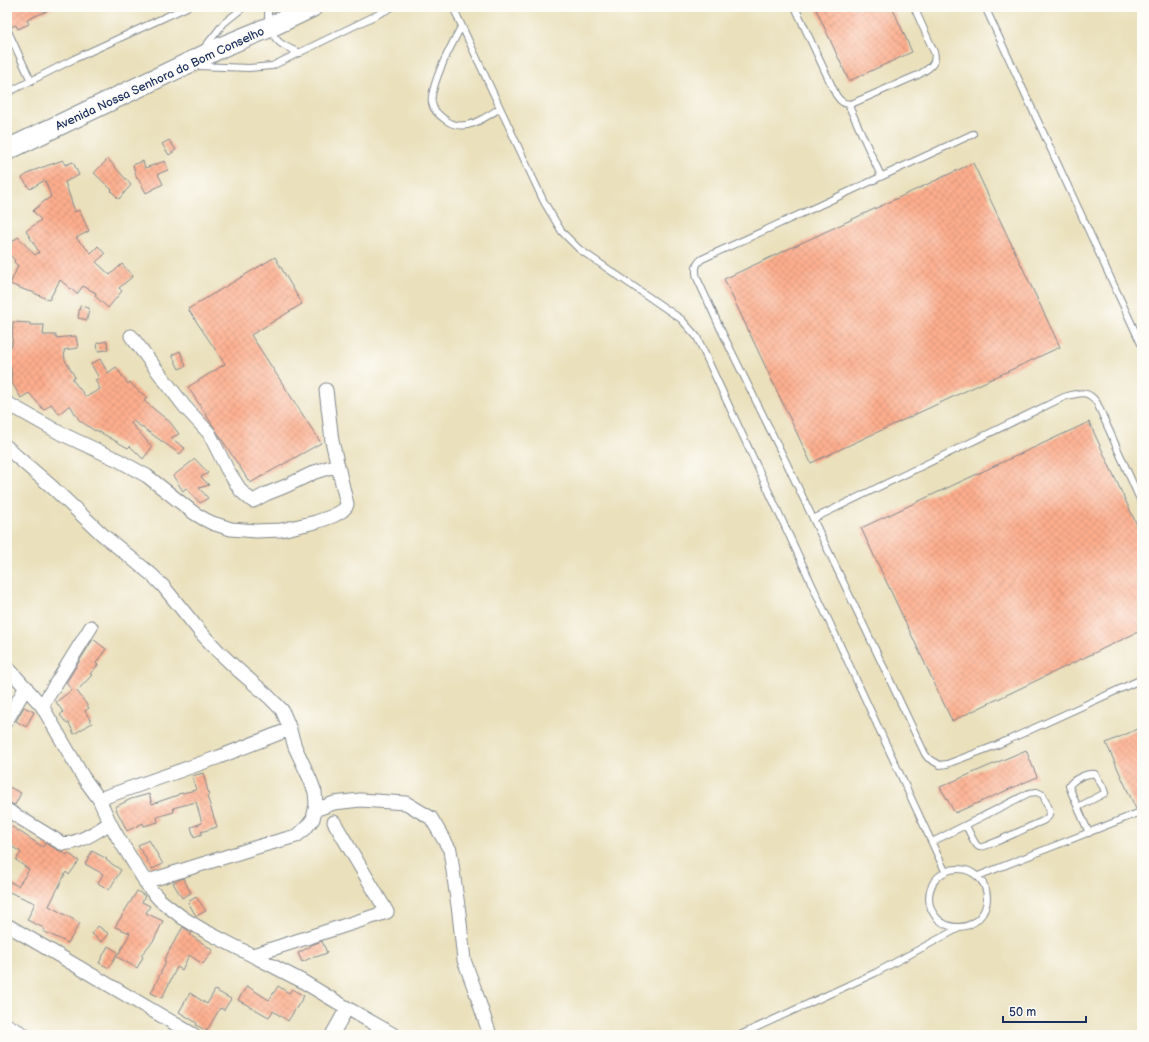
<svg xmlns="http://www.w3.org/2000/svg" width="1149" height="1042" font-family="'Balsamiq Sans',sans-serif">
  <style>
    .building { fill: url(#building-cross-hatch) }
    .lines { fill: none; stroke-linecap: round; stroke-linejoin: round }
    .lane-casing { stroke: #82888d; stroke-width: 8 }
    .street-casing { stroke: #82888d; stroke-width: 15 }
    .secondary-casing { stroke: #82888d; stroke-width: 20 }
    .primary-casing { stroke: #82888d; stroke-width: 22 }
    .lane { stroke: #fff; stroke-width: 6 }
    .street { stroke: #fff; stroke-width: 13 }
    .secondary { stroke: #fff; stroke-width: 18 }
    .primary { stroke: #fff; stroke-width: 20 }
    .labels { text-anchor: middle; dominant-baseline: central; stroke-width: 3; stroke-linejoin: round; paint-order: stroke }
    .street-label { font-size: 12px; fill: #1b2f5e; stroke: #fdfcf7 }
  </style>
  <defs>
    <pattern id="building-cross-hatch" width="8" height="8" patternUnits="userSpaceOnUse"><rect width="8" height="8" fill="#fdad8c"/><path d="M0 0l8 8M0 8l8-8" fill="none" stroke="#d8957b"/></pattern>
  </defs>
  <rect width="100%" height="100%" fill="#fdfcf7"/>
  <filter id="ink" filterUnits="userSpaceOnUse"><feTurbulence type="fractalNoise" baseFrequency=".025" numOctaves="2"/><feDisplacementMap in="SourceGraphic" scale="8" xChannelSelector="R" yChannelSelector="G"/><feConvolveMatrix kernelMatrix="1 2 1 2 8 2 1 2 1" color-interpolation-filters="sRGB"/></filter>
  <filter id="wash" filterUnits="userSpaceOnUse"><feTurbulence type="fractalNoise" baseFrequency=".012" numOctaves="4" result="noise"/><feDisplacementMap in="SourceGraphic" scale="16" xChannelSelector="R" yChannelSelector="G"/><feGaussianBlur stdDeviation="0.9" result="paint"/><feColorMatrix in="noise" values="0 0 0 0 0 0 0 0 0 0 0 0 0 0 0 0 0 1.4 0 .05"/><feComposite in="paint" operator="in"/></filter>
  <g filter="url(#wash)">
    <rect width="100%" height="100%" fill="#eae0bc"/>
    <g id="blocks">
      <path class="building" d="M7,7H55L27,20L29,24L18,29L16,25L11,27L7,25Z
        M815,7H892L912,52L849,81Z
        M169,140L176,150L169,155L162,144Z
        M108,159L131,185L119,199L111,191L112,190L94,173Z
        M63,160L65,165L73,162L79,175L65,182L75,212L79,210L89,231L76,238L91,253L98,246L105,254L96,262L110,275L122,264L133,276L119,288L122,291L108,308L95,296L96,293L83,286L77,294L60,280L49,300L30,291V292L10,284L18,266L14,262L15,260L7,253V245L18,237L35,255L39,252L26,231L41,220L33,211L43,202L51,197L45,180L30,189L22,178L32,171Z
        M143,161L145,168L165,161L168,170L158,174L163,184L146,193L138,178L137,179L133,165Z
        M973,163L1060,347L811,463L724,279Z
        M275,257L302,304L251,335L321,443L250,483L188,387L225,364L188,309Z
        M80,306L89,308L87,320L78,318Z
        M13,322L30,323V325H44L43,335H56V338L76,336L78,348L64,350L65,360L75,377L72,379L86,397L100,389L95,380L99,378L91,364L100,359L108,373L116,367L128,384L130,382L138,391L147,397L144,401L170,422L179,434L171,438L185,448L180,454L133,421L131,423L152,447L143,459L130,446L128,448L96,430L95,431L79,420L70,405L59,414L51,404L44,410L29,393L21,398L12,383L11,367H7V353H9L10,346H12Z
        M107,341L108,350L98,351L97,343Z
        M180,351L186,366L179,369L172,355Z
        M1089,422L1142,536V630L952,721L861,528Z
        M195,459L208,473L201,477L209,485L199,488L208,498L200,503L186,488L183,491L173,476Z
        M93,639L106,649L96,663L98,665L90,674L92,675L77,691L89,708L85,711L92,723L74,734L69,723L67,724L60,715L63,712L56,702L72,690L66,683Z
        M24,707L34,712L26,727L16,721Z
        M1142,727V811L1139,809H1136L1106,743Z
        M1026,750L1037,777L955,813L940,787Z
        M203,773L209,795L207,796L217,827L201,832L202,834L194,837L191,827L202,823L196,802L173,808L174,812L157,817L158,822L144,826L143,823L127,831L115,807L131,799L149,794L152,804L178,795V794L196,790L192,776Z
        M7,786L21,793L15,805L7,802Z
        M11,826L43,847L45,843L67,855L68,853L79,861L69,875L66,872L49,906L80,923L68,943L43,931L44,928L27,920L35,903L7,891V880L18,886L29,870L16,860L21,852L7,844V832Z
        M149,840L163,864L152,869L138,845Z
        M92,851L107,859L106,860L121,870L109,890L98,883L103,874L85,864Z
        M183,878L191,893L182,898L173,883Z
        M137,891L145,896L142,902L150,906L146,913L163,921L154,940L141,955L143,957L137,968L117,957L130,933L115,927Z
        M196,897L206,911L196,916L188,902Z
        M98,926L109,934L102,942L92,934Z
        M183,927L192,933L190,935L213,950L203,964L189,955L182,970L177,967L162,998L151,993L166,962L164,961L171,947Z
        M322,941L327,953L316,957L315,956L302,962L298,953L311,946V945Z
        M108,946L118,952L109,968L99,963Z
        M247,986L269,1000L278,986L289,993L292,989L304,996L288,1021L273,1011L269,1017L238,1000Z
        M215,990L231,999L224,1010L220,1008L207,1031L196,1025L197,1023L179,1012L190,993L207,1004Z"/>
    </g>
  </g>
  <g filter="url(#ink)">
    <use href="#blocks" fill-opacity="0" stroke="#82888d" stroke-width="1"/>
    <g class="lines">
      <g class="lane-casing">
        <path id="lane" d="M269,7C267,13 268,17 269,23C273,42 283,46 300,53
          M453,7L544,202L562,232L579,249L681,319L697,337L945,871
          M795,7L836,95L840,100L844,103L851,104L918,75C927,70 938,64 934,52L914,7
          M985,7L1142,346
          M461,27C450,48 439,68 433,91C432,95 431,99 432,103C433,111 441,117 447,121C465,133 485,118 500,108
          M7,29L31,81
          M204,48L224,23L244,7
          M198,66L249,68L272,66L393,7
          M7,93L74,59L187,7
          M848,104L881,176
          M973,134L805,212L702,259C695,264 695,270 697,278L722,332L787,464L925,754L928,758L940,765L947,764L997,745L1142,679
          M813,519L1064,397C1079,393 1088,389 1097,403L1142,504
          M1078,807L1105,793L1103,787L1095,774C1087,773 1073,779 1069,786C1075,802 1082,817 1089,833
          M932,842L1029,793L1037,792L1043,795L1050,811L1048,817L1043,821C1034,824 984,849 979,847C974,845 969,830 966,826
          M929 898a29 29 0 1 1 58 0a29 29 0 1 1-58 0Z
          M978,876L1138,813
          M740,1035L875,973L959,928"/>
      </g>
      <g class="street-casing">
        <path id="street" d="M131,336L185,407L209,433L227,469L241,491L250,499L253,501L255,500L266,494L286,486L315,472L337,465
          M7,403L60,433L118,460L147,476L194,513L204,519L212,523L231,529L256,531L281,530L316,522L333,516L342,511L346,507L347,504L345,496L332,441L326,390
          M7,447L15,455L51,486L103,535L152,575L163,586L202,634L219,652L237,669L268,696L282,710L288,724L295,747L310,779L315,792L316,804L313,819L305,829L296,836L257,847L145,882
          M7,667L42,706L83,777L99,799L110,823L117,836L150,889L160,900L183,918L203,930L302,981L347,1008L394,1035
          M42,706L91,627
          M7,720L26,687
          M99,799L219,757L290,729
          M7,810L61,843C76,846 97,831 110,823
          M315,810L334,803L360,800L406,803L431,818L450,850L459,913L464,960L475,990L490,1035
          M7,925L194,1035
          M253,955L387,912L334,822
          M332,1035L347,1008"/>
      </g>
      <g class="secondary-casing">
        <path id="secondary" d="M7,1028L20,1035"/>
      </g>
      <g class="primary-casing">
        <path id="primary" d="M7,150L224,46L270,27L312,7"/>
      </g>
      <use href="#lane" class="lane"/>
      <use href="#street" class="street"/>
      <use href="#secondary" class="secondary"/>
      <use href="#primary" class="primary"/>
    </g>
  </g>
  <g class="labels">
    <g class="street-label">
      <text transform="translate(160 79) rotate(-25)">Avenida Nossa Senhora do Bom Conselho</text>
    </g>
  </g>
  <rect width="1149" height="1042" fill="none" stroke="#fdfcf7" stroke-width="24"/>
  <path d="M1003 1016v6h83v-6" fill="none" stroke="#1b2f5e" stroke-width="2"/>
  <text x="1009" y="1016" font-size="12" fill="#1b2f5e" stroke="#fdfcf7" stroke-width="3" paint-order="stroke">50 m</text>
</svg>
